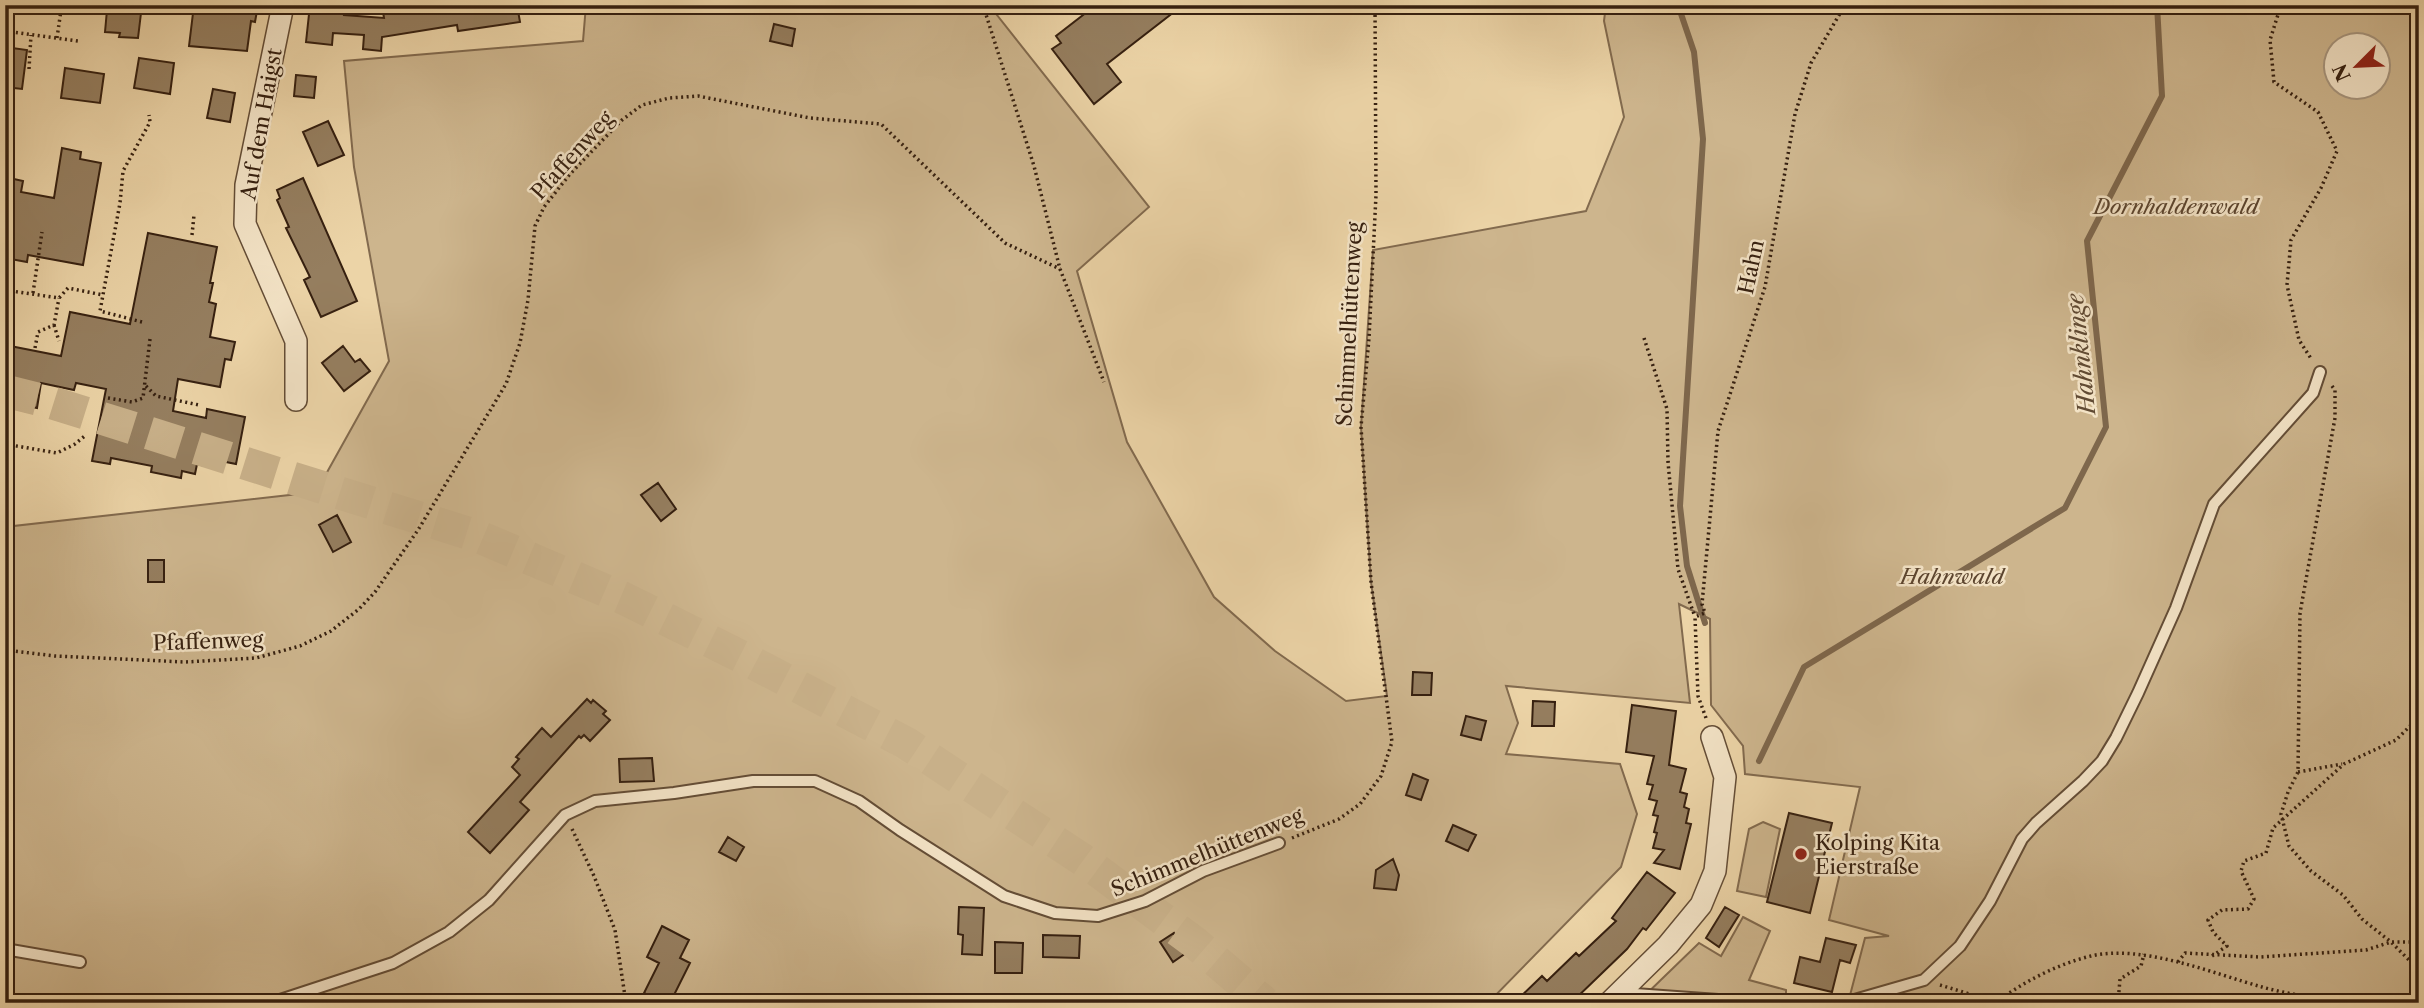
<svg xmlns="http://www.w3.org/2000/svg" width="2424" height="1008" font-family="'Libre Caslon Text',serif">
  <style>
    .green { fill: #cdb58d; stroke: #826a4e; stroke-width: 2; fill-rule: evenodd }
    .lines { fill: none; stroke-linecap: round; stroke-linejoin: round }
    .stream { stroke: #7e674c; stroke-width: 6 }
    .building { fill: #957e5f; stroke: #362010; stroke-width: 2 }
    .primary-tunnel { stroke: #c8b089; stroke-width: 33; stroke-dasharray: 33 17; stroke-linecap: butt }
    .lane-casing { stroke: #644d36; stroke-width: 14 }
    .street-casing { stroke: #644d36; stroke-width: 24 }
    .path { stroke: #362010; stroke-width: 3.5; stroke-dasharray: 2 3.5; stroke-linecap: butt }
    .lane { stroke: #f3e3c6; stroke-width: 10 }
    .street { stroke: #f3e3c6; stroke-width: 21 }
    .poi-dot { fill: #8f2418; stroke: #f3e3c6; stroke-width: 2.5 }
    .labels { text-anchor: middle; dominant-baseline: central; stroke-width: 5; stroke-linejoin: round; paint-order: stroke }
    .street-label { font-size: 21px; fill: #362010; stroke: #f3e3c6 }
    .park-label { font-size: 21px; font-style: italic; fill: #5c452f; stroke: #f3e3c6 }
    .poi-label { font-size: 21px; fill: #362010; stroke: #f3e3c6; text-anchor: start }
    .water-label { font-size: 23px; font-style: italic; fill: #604a33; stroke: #f3e3c6 }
  </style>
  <rect width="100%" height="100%" fill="#ecd4a7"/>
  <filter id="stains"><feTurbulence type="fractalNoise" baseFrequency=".00286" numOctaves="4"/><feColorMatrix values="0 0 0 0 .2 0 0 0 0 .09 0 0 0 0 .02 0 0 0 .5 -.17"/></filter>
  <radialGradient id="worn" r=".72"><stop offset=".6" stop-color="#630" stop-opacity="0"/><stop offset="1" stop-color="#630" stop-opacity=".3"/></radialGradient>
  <path class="green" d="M586,5H989L1149,207L1077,271L1127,442L1214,597L1275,651L1346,701L1387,696L1371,582L1361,427L1373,250L1586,211L1624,117L1604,21L1606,5H2419V1003H1848L1865,938L1889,936L1829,920L1860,787L1745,774L1743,746L1711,705L1710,619L1679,604L1690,703L1506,686L1518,723L1506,754L1620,764L1637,814L1621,867L1488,1003H5V793L11,790L5,755V527L316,492L389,361L354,167L344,61L583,41ZM2336,46H2378V88H2336Z
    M1763,822L1780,829L1766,897L1737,891L1749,829Z
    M1743,917L1770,931L1749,980L1786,990V1003H1637L1699,943L1721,956Z"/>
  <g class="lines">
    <path class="stream" d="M1678,5L1694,52L1703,139L1680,506L1687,566L1705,623
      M1759,761L1804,667L2065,508L2106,427L2087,241L2162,96L2157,5"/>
  </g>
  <path class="building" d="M194,5H258L255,22L251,21L247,51L189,46Z
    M310,5H345L344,15L384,18L382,5H517L520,22L458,31L457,25L382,37L381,51L363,49L364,35L333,33L332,45L306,42Z
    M1096,5H1183L1107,64L1121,82L1094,104L1052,49L1061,43L1056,36Z
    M107,10L141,13L138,38L119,37L120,33L105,32Z
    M774,24L795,29L792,46L770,41Z
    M5,47L27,50L22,89L5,87Z
    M139,58L174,63L170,94L134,88Z
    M65,68L104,74L100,103L61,98Z
    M296,75L316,77L314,98L294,96Z
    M213,89L235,93L230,122L207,118Z
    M328,121L344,155L318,166L303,132Z
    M62,148L81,152L80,159L101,163L83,265L28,255L27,262L5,258V177L23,181L21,192L54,198Z
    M303,178L357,301L321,317L304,280L310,277L286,228L289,227L277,200L280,198L277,190Z
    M148,233L217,247L210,283H213L209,302L216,304L210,337L235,342L231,360L225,359L220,387L178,379L173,411L206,418L207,409L245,417L236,464L216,460L214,468L197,464L195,474L182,471L181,478L151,472L152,466L111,458L110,464L92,461L106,389L76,383L74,390L41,383L37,408L17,404L19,397L5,395V345L61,356L70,312L130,324Z
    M343,346L355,362L360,359L370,371L344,391L322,363Z
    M658,483L676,509L661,521L641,495Z
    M337,515L351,542L333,552L319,525Z
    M148,560H164V582H148Z
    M1413,672L1432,673L1431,695H1412Z
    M587,699L591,703L593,700L606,711L603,714L610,720L590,741L584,735L581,738L579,736L520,802L529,810L490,853L468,832L520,775L512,767L519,759L516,757L542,728L551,737Z
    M1533,701L1555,702L1554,726H1532Z
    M1632,705L1676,711L1669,765L1686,769L1680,792L1687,794L1684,807L1689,809L1686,823L1691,824L1680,869L1654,863L1664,850L1653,848L1657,833L1654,832L1658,816L1653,815L1657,801L1649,799L1653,785L1647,784L1654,756L1626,752Z
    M1466,716L1486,721L1481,740L1461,735Z
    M652,758L654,781L620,782L619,759Z
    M1413,774L1428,780L1421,800L1406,795Z
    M1789,813L1832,823L1810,913L1767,902Z
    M1453,825L1476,835L1468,851L1446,841Z
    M728,837L744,847L736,861L719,852Z
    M1393,859L1399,875L1396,890L1374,888L1376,870Z
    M1647,872L1675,893L1646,930L1643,928L1627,949L1571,1003H1514L1542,976L1547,981L1576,953L1579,956L1616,921L1612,918Z
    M959,907L984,908L982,955L962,954L963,935L958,934Z
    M1725,907L1739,915L1719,947L1706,938Z
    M662,926L689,940L680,958L690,963L670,1003H663L644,993L659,963L647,957Z
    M1174,933L1186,953L1173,962L1160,942Z
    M1043,935L1080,936L1079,958L1043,957Z
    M1826,938L1856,945L1850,963L1840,960L1832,992L1794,983L1800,957L1820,962Z
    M995,942L1023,943L1022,973H995Z"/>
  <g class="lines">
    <path class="primary-tunnel" d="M5,391L53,403L477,536L623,598L742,657L906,743L1083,860L1194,942L1265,1003"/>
    <g class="lane-casing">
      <path id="lane" d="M5,949L80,962
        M1621,993L1760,1003
        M271,1003L393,963L449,932L489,900L565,815L595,801L674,793L753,781H815L859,801L900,830L1004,896L1055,913L1098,916L1145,901L1203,871L1279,843
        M1844,1003L1924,980L1960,946L1990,901L2022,839L2036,823L2083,781L2102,761L2116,738L2138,693L2176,608L2214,504L2313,393L2320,372"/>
    </g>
    <g class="street-casing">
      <path id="street" d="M283,5L246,185L245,224L296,341V400
        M1609,1003L1668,945L1701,905L1715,871L1725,777L1712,737"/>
    </g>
    <path class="path" d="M983,5L1034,166L1060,269L1104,382
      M2281,5L2270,40L2274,82L2318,112L2337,151L2321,188L2291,240L2287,285L2299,340L2312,360
      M5,31L78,41
      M57,38L61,10
      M29,69L31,35
      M192,235L194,215
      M5,290L59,298L68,288L103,295
      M33,293L42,232
      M142,322L100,311L120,203L123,171L150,122L149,115
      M54,325L59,341
      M1644,338L1667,409L1668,462L1678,569L1695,617
      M35,348L38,332L54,325L59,298
      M146,386L156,396L199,405
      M2332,386L2335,390V418L2300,613L2298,772L2288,792L2281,814L2289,846L2311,871L2343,895L2362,919L2391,942L2419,970
      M108,398L132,402L143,398L150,339
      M5,444L57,453L75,444L86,435
      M5,650L55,656L185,662L256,658L300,646L331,631L359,609L375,592L418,530L506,384L520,343L528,300L535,226L544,207L570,174L622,120L642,105L669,98L698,96L810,118L881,124L1005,243L1060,269
      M1706,718L1698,696L1695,617L1705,613L1702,604L1718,431L1765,287L1795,114L1811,63L1845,5
      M2298,772L2342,764
      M572,829L594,876L615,930L626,1003
      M1292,838L1339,819L1360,804L1381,776L1392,742L1371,582L1361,427L1369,338L1376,195L1375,5
      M2212,956L2227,946L2213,932L2208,920L2222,910L2248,909L2254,899L2241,871L2244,861L2266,853L2273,828L2344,764L2396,740L2419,717
      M2178,962L2185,953L2260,957L2366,950L2391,942H2419
      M1940,985L1996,1002
      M1996,1002C2024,982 2057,964 2091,956C2142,944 2212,973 2262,987C2291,995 2322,999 2351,1003
      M2118,1003L2120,979L2141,966L2144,954"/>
    <use href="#lane" class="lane"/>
    <use href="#street" class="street"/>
  </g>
  <circle class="poi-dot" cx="1801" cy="854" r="7"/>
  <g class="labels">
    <g class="street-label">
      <text transform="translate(261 124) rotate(-80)">Auf dem Haigst</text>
      <text transform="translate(572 155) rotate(-48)">Pfaffenweg</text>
      <text transform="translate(1751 267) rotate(-78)">Hahn</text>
      <text transform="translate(1349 324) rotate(-87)">Schimmelhüttenweg</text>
      <text transform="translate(208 641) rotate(-2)">Pfaffenweg</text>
      <text transform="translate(1207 852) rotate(-22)">Schimmelhüttenweg</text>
    </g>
    <g class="park-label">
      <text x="2176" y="206">Dornhaldenwald</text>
      <text x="1952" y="576">Hahnwald</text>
    </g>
    <g class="poi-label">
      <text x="1815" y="842">Kolping Kita<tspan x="1815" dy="24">Eierstraße</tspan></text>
    </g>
    <g class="water-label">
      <text transform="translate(2081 354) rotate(-96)">Hahnklinge</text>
    </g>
  </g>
  <rect width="2424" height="1008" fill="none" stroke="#ecd4a7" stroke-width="28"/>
  <rect x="7" y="7" width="2410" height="994" fill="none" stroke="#362010" stroke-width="3.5"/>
  <rect x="14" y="14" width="2396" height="980" fill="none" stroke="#362010" stroke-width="2"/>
  <g transform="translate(2357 66) rotate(246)"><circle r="33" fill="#f3e3c6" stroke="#a7957d" stroke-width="2"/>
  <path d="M0-5L12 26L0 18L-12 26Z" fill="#8f2418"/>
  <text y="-10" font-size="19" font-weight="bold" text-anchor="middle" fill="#362010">N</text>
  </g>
  <rect width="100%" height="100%" filter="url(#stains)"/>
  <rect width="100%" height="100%" fill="url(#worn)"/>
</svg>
